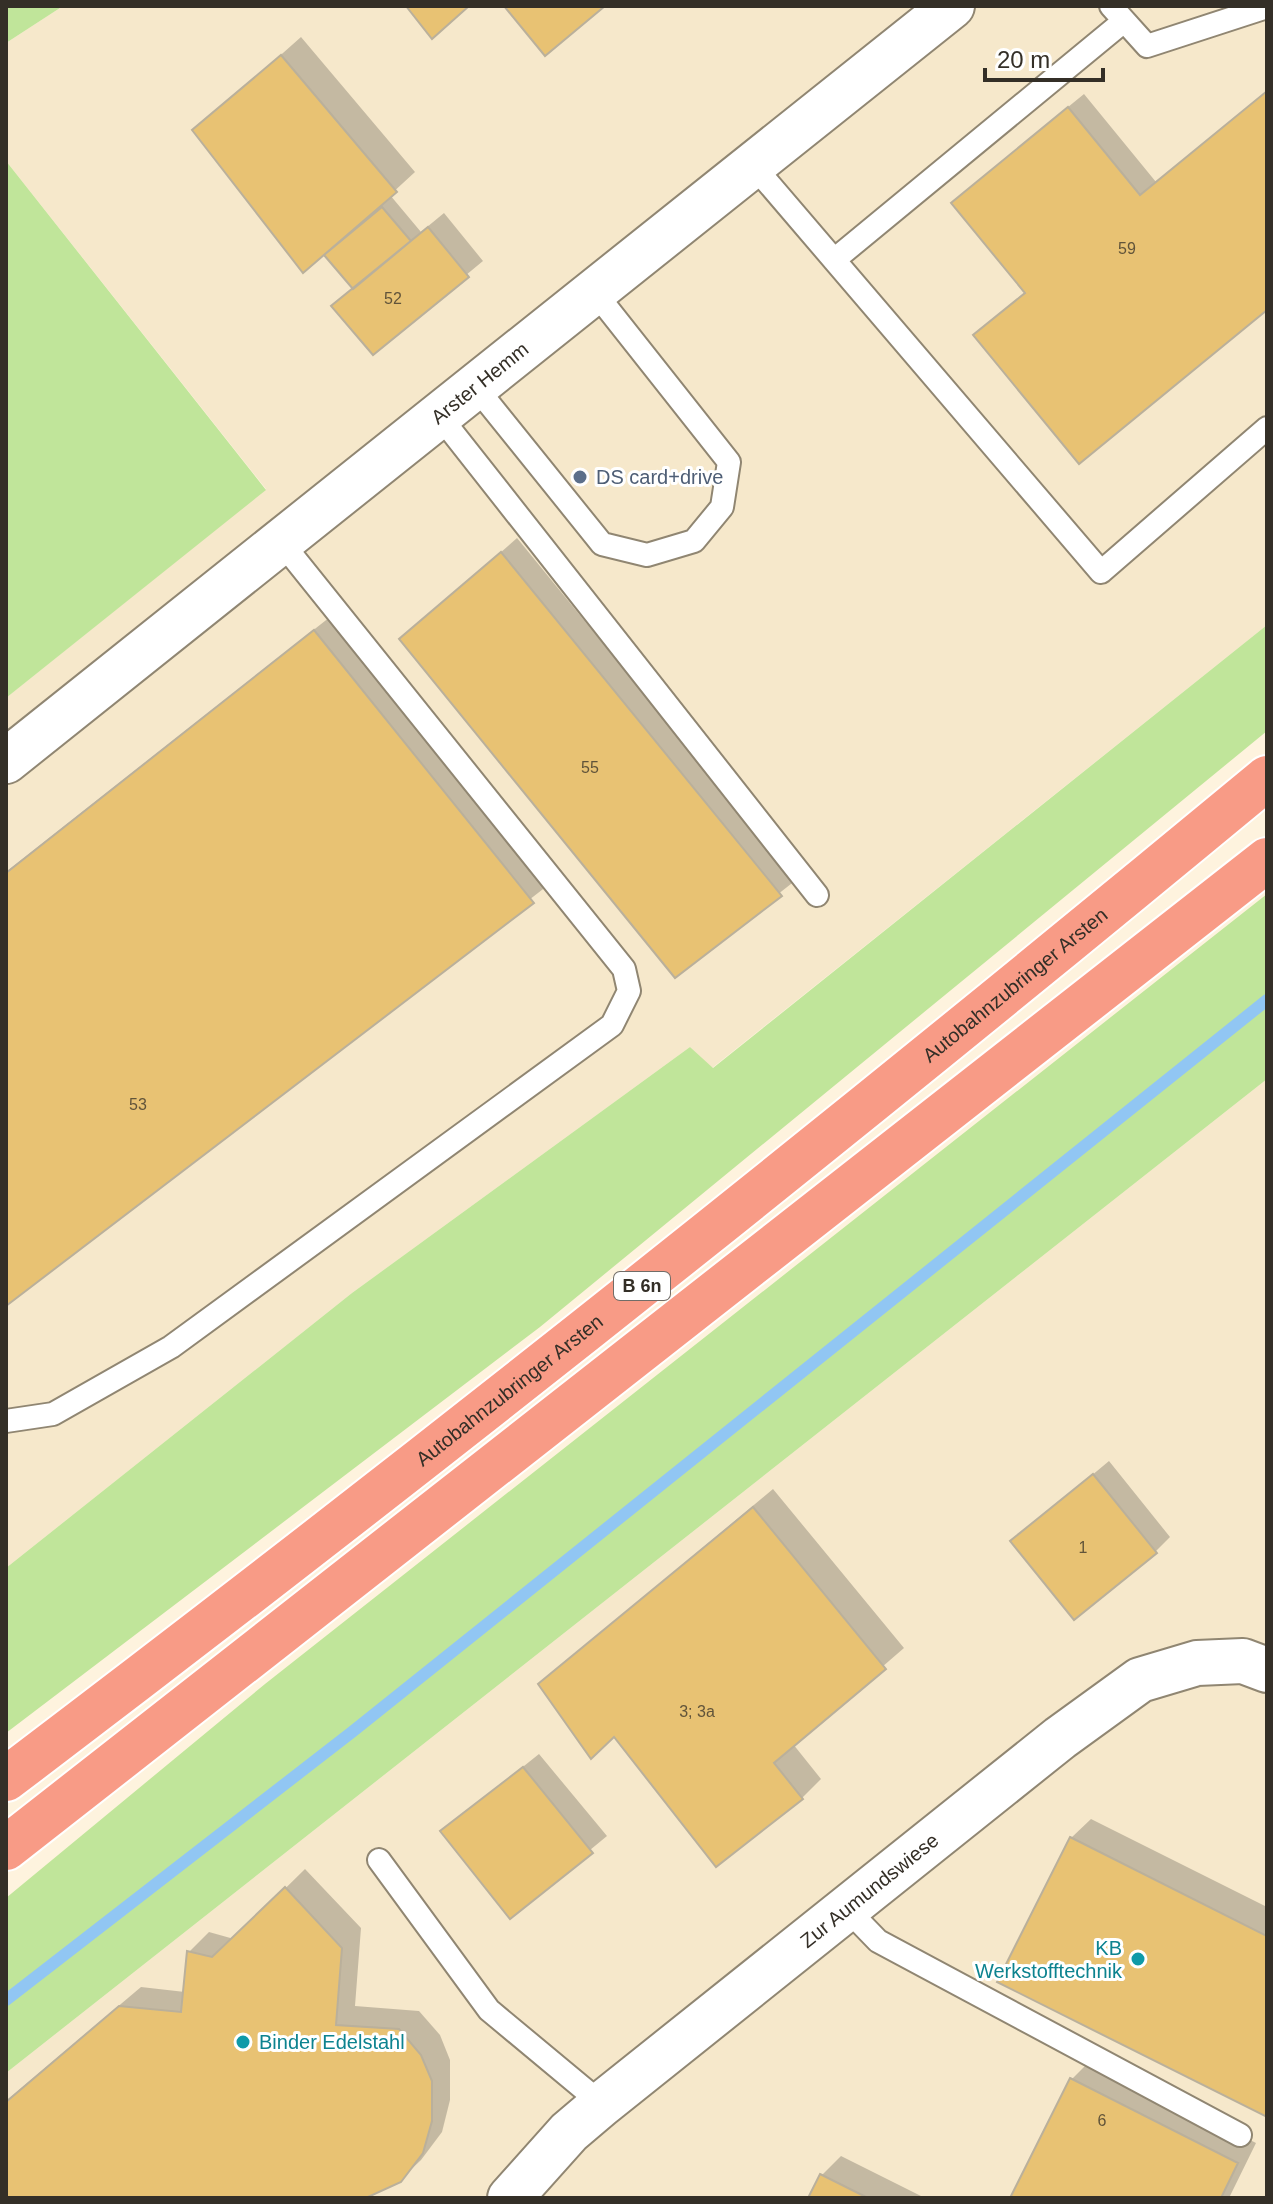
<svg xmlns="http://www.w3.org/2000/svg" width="1273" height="2204" font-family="Arial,sans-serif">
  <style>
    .built { fill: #f6e8cb }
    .green { fill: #c0e59a }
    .shadow { fill: #0003 }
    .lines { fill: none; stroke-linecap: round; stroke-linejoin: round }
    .stream { stroke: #91c6f3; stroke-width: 12 }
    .building { fill: #e8c273; stroke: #bab09b; stroke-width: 2 }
    .lane-casing { stroke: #908672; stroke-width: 26 }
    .street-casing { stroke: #908672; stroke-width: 48 }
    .highway-casing { stroke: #fff; stroke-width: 48 }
    .lane { stroke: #fff; stroke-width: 22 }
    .street { stroke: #fff; stroke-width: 44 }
    .highway { stroke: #f89b86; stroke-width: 44 }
    .service-dot { fill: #5c6f8a; stroke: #fff; stroke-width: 3 }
    .culture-dot { fill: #0f9aa8; stroke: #fff; stroke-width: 3 }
    .labels { text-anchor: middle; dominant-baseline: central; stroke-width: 6; stroke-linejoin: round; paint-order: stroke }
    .number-label { font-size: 16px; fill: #61543a }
    .shield { fill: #fff; stroke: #716d68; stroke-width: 2 }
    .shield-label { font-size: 18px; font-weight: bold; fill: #342f27 }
    .street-label { font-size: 20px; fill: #342f27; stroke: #fff }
    .service-label { font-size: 20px; fill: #4e5e75; stroke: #fff; text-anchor: start }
    .culture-label { font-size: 20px; fill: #0d838f; stroke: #fff; text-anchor: end }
  </style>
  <rect width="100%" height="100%" fill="#fef3de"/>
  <path class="built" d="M63,6H1267V625L712,1068L690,1047L352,1293L6,1568V698L266,489L6,161V43Z
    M1267,1079V2198H6V2073Z"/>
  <path class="green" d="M6,6H63L6,43Z
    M6,161L266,490L6,698Z
    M1267,625V731L540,1327L6,1733V1568L352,1293L690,1047L713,1068Z
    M1267,894V1079L6,2073V1898L265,1684Z"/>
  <path class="shadow" d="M301,37L415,172L390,195L421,232L444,213L483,261L373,352L334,306L354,287L335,247L195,131Z
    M1267,91V308L976,335L1026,291L954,203L969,188L1084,94L1156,182Z
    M517,538L796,880L675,975L402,639Z
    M330,617L547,886L6,1304V872Z
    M1109,1461L1170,1537L1155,1552L1013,1541Z
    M773,1489L904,1648L793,1744L821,1779L802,1798L614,1734L540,1684Z
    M539,1754L607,1836L510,1916L443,1831Z
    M1091,1819L1267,1907V2115L1071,1838Z
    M305,1869L361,1928L355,2006L419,2011L440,2035L450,2060V2100L442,2132L421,2160L400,2180L340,2194L339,2198H6V2101L141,1987L185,1992L189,1952L209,1932L234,1939Z
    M1091,2060L1256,2143L1229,2198H1012L1072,2079Z
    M841,2156L925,2198H810L822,2175Z"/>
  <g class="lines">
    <path class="stream" d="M6,2000L352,1732L1267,1000"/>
  </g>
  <path class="building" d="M406,6H469L432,39Z
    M504,6H605L545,56Z
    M281,55L397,192L303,273L192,130Z
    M1267,91V310L1079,464L973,335L1025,293L951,203L1068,107L1140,195Z
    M382,207L411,241L353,289L324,255Z
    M428,227L469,277L373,355L331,306Z
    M501,552L782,896L675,978L399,639Z
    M314,630L534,903L6,1306V873Z
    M1093,1474L1157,1553L1074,1620L1010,1541Z
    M753,1507L886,1669L774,1763L803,1799L716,1867L614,1737L591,1759L538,1684Z
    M523,1767L593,1853L510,1919L440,1831Z
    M1070,1837L1267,1936V2117L997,1982Z
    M285,1887L342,1948L336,2025L399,2029L421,2055L432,2081V2121L423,2153L401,2182L368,2197L6,2198V2102L119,2006L181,2012L187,1951L212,1957Z
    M1070,2078L1238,2163L1221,2198H1010Z
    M820,2174L868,2198H808Z"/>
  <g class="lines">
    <g class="lane-casing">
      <path id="lane" d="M1111,6L1147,46L1267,7
        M752,164L1101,572L1267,428
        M834,260L1124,21
        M474,385L602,544L647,555L694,541L722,507L729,462L593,290
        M438,414L817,895
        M6,1421L53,1414L171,1347L612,1025L629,991L624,969L282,543
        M379,1860L489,2010L602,2104
        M847,1909L878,1941L1240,2135"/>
    </g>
    <g class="street-casing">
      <g id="street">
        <path id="s1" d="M6,761L952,6"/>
        <path id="s2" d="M510,2198L569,2132L602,2104L1060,1738L1140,1680L1197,1663L1243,1661L1267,1670"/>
      </g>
    </g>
    <g class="highway-casing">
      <g id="highway">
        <path id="s3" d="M6,1779C434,1455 854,1120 1267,778"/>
        <path d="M6,1848L1267,860"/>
      </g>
    </g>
    <use href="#lane" class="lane"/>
    <use href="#street" class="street"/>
    <use href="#highway" class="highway"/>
  </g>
  <circle class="service-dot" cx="580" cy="477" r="8"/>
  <g class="culture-dot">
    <circle cx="1138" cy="1959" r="8"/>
    <circle cx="243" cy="2042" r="8"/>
  </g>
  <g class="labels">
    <g class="number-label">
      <text x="1127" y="248">59</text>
      <text x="393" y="298">52</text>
      <text x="590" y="767">55</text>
      <text x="138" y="1104">53</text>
      <text x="1083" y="1547">1</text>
      <text x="697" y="1711">3; 3a</text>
      <text x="1102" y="2120">6</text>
    </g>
    <rect class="shield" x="614" y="1272" width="56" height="28" rx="6"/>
    <g class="shield-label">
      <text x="642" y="1286">B 6n</text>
    </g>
    <g class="street-label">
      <text stroke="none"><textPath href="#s1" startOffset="606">Arster Hemm</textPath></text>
      <text stroke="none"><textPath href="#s3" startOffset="1284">Autobahnzubringer Arsten</textPath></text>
      <text stroke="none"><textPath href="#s3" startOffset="636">Autobahnzubringer Arsten</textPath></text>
      <text stroke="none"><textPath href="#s2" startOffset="474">Zur Aumundswiese</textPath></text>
    </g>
    <g class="service-label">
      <text x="596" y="477">DS card+drive</text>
    </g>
    <g class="culture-label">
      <text x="1122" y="1948">KB<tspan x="1122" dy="23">Werkstofftechnik</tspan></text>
      <text x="259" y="2042" text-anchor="start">Binder Edelstahl</text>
    </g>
  </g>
  <rect width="1273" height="2204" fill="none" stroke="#342f27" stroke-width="16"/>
  <path d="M985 68v12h118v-12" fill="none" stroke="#342f27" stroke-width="4"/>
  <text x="997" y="68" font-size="24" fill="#342f27" stroke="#ffffff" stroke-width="6" paint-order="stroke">20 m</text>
</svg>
